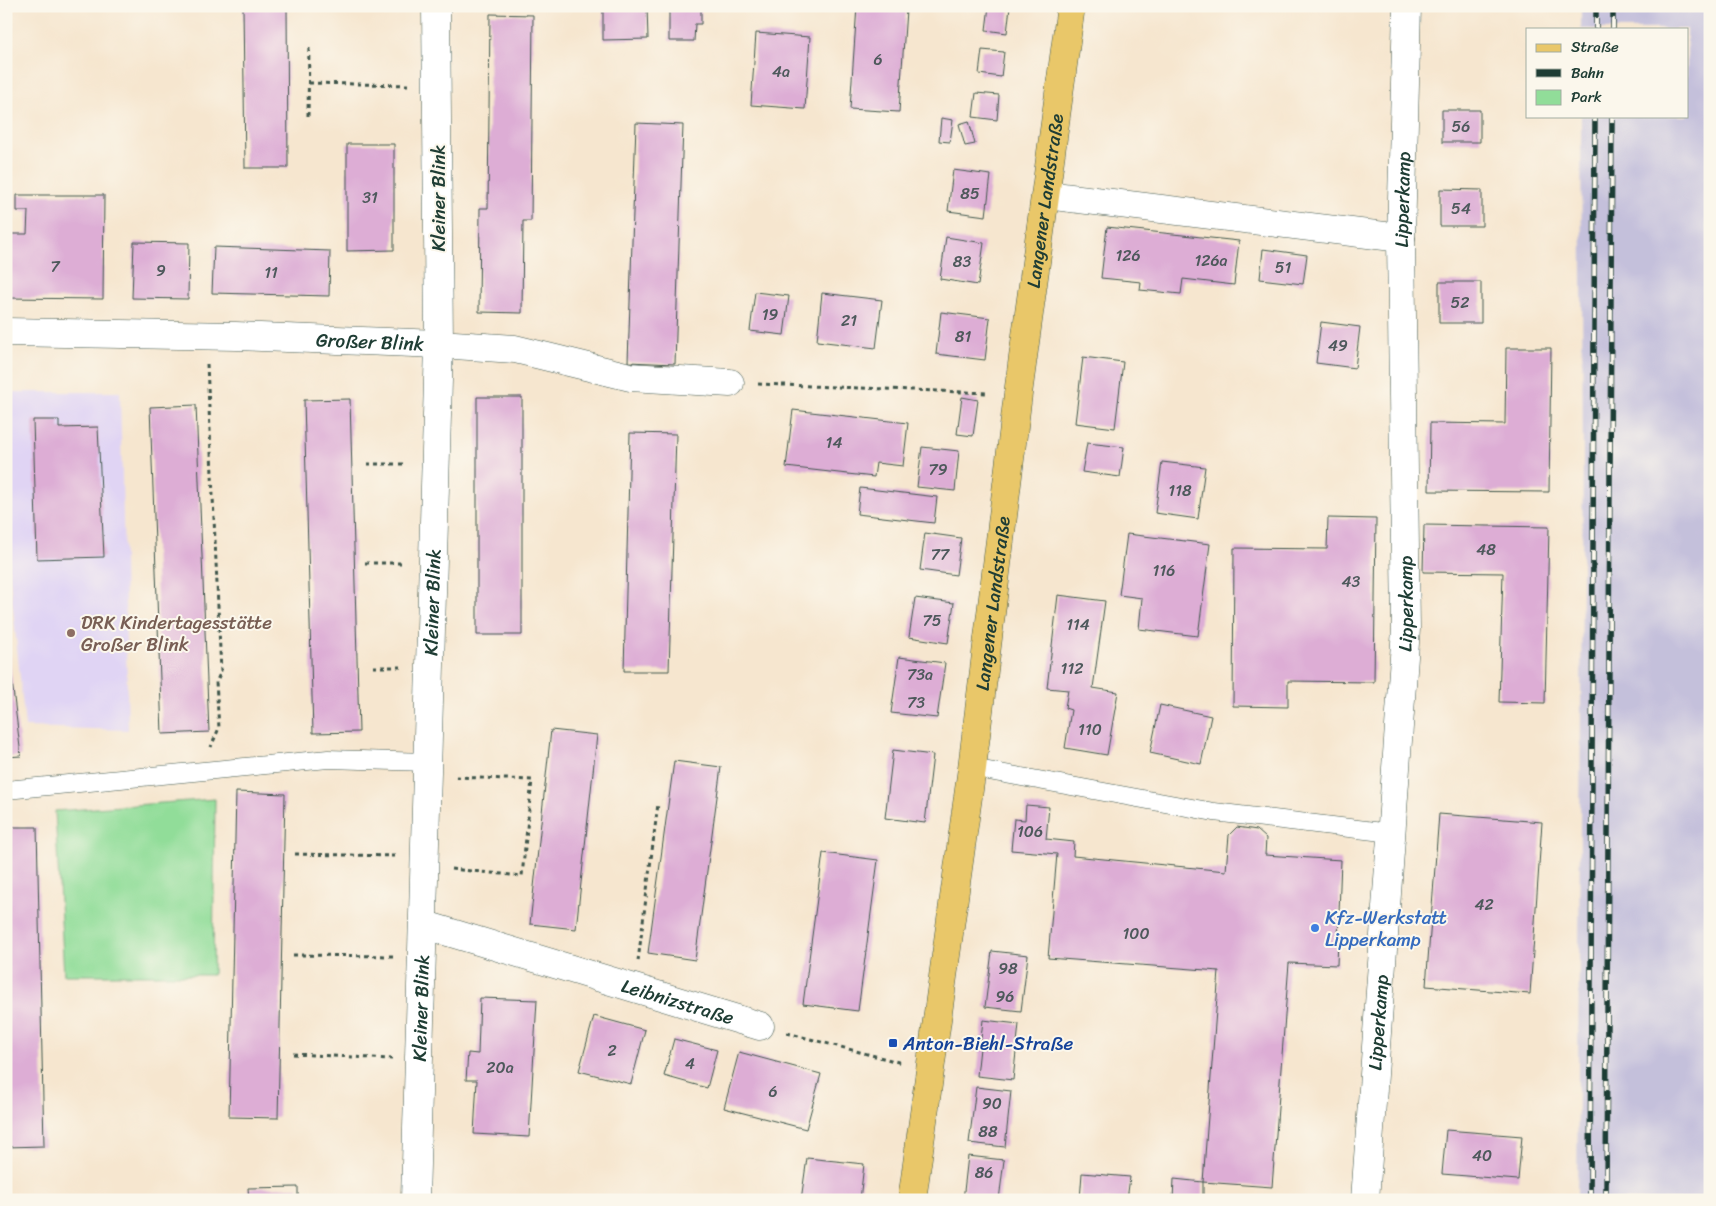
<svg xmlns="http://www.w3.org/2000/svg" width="1716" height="1206" font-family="Sriracha,sans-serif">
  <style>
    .built { fill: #e0d4f4 }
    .industrial { fill: #c4c0db }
    .green { fill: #91dd99; stroke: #588d66 }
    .building { fill: #ddadd5 }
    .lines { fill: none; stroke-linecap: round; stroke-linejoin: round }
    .lane-casing { stroke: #3f564b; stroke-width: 19 }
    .street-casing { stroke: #3f564b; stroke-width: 29 }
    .primary-casing { stroke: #3f564b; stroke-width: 29 }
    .path { stroke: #3f564b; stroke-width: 3; stroke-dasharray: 4 4; stroke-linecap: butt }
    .lane { stroke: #fff; stroke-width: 18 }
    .street { stroke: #fff; stroke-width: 28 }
    .primary { stroke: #e9c769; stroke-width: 28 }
    .rail-casing { stroke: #1f3d34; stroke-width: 5.5 }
    .rail { stroke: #fbf7ec; stroke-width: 4; stroke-dasharray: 11; stroke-linecap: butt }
    .education-dot { fill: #8d6e63; stroke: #fbf7ec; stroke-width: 2 }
    .shop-dot { fill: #3f7fe0; stroke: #fbf7ec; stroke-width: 2 }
    .transit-dot { fill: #1a4fb4; stroke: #fbf7ec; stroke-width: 2 }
    .labels { text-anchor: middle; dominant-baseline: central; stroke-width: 4; stroke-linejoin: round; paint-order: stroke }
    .number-label { font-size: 16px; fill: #4e595c }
    .street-label { font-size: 19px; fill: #1f3d34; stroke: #fbf7ec }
    .education-label { font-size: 19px; fill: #785e54; stroke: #fbf7ec; text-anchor: start }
    .shop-label { font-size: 19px; fill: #366cbe; stroke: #fbf7ec; text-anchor: start }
    .transit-label { font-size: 19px; fill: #164399; stroke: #fbf7ec; text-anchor: start }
  </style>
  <rect width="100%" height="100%" fill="#fbf7ec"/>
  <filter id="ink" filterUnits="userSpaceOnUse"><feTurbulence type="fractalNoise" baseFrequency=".02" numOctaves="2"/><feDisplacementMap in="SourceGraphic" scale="10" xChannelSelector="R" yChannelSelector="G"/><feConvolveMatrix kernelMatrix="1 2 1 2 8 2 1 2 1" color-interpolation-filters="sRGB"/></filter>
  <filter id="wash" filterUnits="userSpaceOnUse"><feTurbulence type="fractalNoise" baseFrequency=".0096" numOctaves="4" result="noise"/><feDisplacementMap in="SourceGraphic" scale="20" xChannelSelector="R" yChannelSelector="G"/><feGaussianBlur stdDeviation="1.12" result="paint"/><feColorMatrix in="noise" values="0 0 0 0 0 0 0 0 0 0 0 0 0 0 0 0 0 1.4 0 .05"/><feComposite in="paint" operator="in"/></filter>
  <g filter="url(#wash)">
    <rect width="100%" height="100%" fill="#f6e6cf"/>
    <path class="built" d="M6,392H120L128,730L25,727L6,539Z"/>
    <path class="industrial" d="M1581,6H1710V1200H1577L1583,456L1581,116H1687V29H1581Z"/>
    <path class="green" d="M215,799L213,975H64L55,811Z"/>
    <g id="blocks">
      <path class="building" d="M243,6H287L288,168H245Z
        M603,6H647L648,39L603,40Z
        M669,6H701V24H695L694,41H669Z
        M857,6L906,10L899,112L850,109Z
        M989,6L1010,7L1007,33L986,30Z
        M490,14L533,15L531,221H523L522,313L479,312L480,208H488Z
        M756,33L810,37L805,109L751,105Z
        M982,50L1004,52L1001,77L979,74Z
        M976,93L999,95L997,120L973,117Z
        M1442,110H1480V142H1442Z
        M941,118L953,120L950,142L939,141Z
        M969,121L975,144L965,146L959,124Z
        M636,123L683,125L675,364L628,362Z
        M347,144H394V250L347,251Z
        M953,170L991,175L986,216L948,211Z
        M1440,189L1482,190V226H1440Z
        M17,195H104L103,299L6,298V234H27L28,211H17Z
        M1107,227L1239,241L1234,285L1183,279L1181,294L1140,290L1141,282L1101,278Z
        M946,237L984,243L978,285L940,279Z
        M134,242L189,243L188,299L132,298Z
        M214,247L330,251L329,296L212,293Z
        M1263,249L1307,255L1303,284L1260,279Z
        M1439,282H1481V323H1439Z
        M755,292L789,296L784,335L750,331Z
        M822,293L882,300L876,348L817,341Z
        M941,312L990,318L985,360L936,354Z
        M1321,322L1360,327L1355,368L1316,363Z
        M1506,348H1551L1549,492L1429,491L1430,423L1505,424Z
        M1083,357L1123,362L1115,428L1075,423Z
        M477,397H522V635H477Z
        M962,397L978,400L973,436L957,434Z
        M350,399L359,732L313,733L304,400Z
        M196,405L209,732L162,734L150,407Z
        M793,410L908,423L903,466L876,463L874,477L786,467Z
        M33,420H59V428L98,427L104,557L37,559Z
        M630,433L676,434L669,671H624Z
        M1087,443L1124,447L1120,477L1082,472Z
        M922,447L959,451L955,491L917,487Z
        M1162,462L1205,467L1198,519L1155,513Z
        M860,488L937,497L934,523L857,514Z
        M1328,518L1376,519L1374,682L1288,681V707L1233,706L1234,548L1327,549Z
        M1424,525L1549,527L1545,703L1499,702L1503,573L1423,572Z
        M925,533L961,538L956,575L920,570Z
        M1127,534L1210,544L1198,636L1139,629L1142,598L1119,595Z
        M1058,595L1105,601L1093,688L1118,692L1107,755L1065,748L1071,710L1065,708L1068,690L1047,688Z
        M915,598L954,603L948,643L909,637Z
        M6,631L21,756L6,757Z
        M899,657L945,663L937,718L891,713Z
        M1160,705L1211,716L1201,764L1150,753Z
        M551,730L597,735L576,929L530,924Z
        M893,750L933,755L925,823L885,818Z
        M674,761L721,767L695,960L648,953Z
        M236,792L285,794L278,1118L229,1117Z
        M1026,805L1049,807L1046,839L1074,842L1073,856L1226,871L1229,835L1237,827L1257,830L1266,838L1265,855L1341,860L1337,965L1289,963L1272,1187L1203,1182L1219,971L1048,958L1057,854L1011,850L1014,819L1025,820Z
        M1439,814L1542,822L1530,994L1426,986Z
        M6,827H37L44,1146L6,1147Z
        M823,853L878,860L858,1011L803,1004Z
        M992,951L1028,955L1021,1011L985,1007Z
        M480,998L537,1000L529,1137L474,1134L477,1080H466L468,1053L478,1054Z
        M594,1016L645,1030L631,1084L579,1071Z
        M983,1020L1019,1024L1013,1080L977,1076Z
        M674,1039L717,1050L707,1088L664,1076Z
        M739,1052L821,1074L806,1129L724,1108Z
        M976,1087L1011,1091L1005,1147L969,1143Z
        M1446,1130L1522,1136L1518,1180L1442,1174Z
        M968,1156L1004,1160L999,1200H963Z
        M807,1158L864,1164L860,1200H801Z
        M1082,1173L1130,1177L1127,1200H1080Z
        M1174,1179L1203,1182V1200H1173Z
        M298,1187V1200H249L248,1188Z"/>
    </g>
  </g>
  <g filter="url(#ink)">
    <use href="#blocks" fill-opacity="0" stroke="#3f564b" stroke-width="1"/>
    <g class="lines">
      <g class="lane-casing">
        <path id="lane" d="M972,768L1214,812L1391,833
          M6,790L328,759L427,762"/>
      </g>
      <g class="street-casing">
        <g id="street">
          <path d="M1046,195L1401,238"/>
          <path id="s1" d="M6,332L236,336L439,344L515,349L630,377L730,383"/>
          <path id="s2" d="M425,925L760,1026"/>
          <path id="s3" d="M415,1200L439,344L436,6"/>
          <path id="s4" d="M1365,1200L1406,629L1401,238L1407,6"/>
        </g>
      </g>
      <g class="primary-casing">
        <g id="primary">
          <path id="s5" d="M912,1200L972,768L1018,394L1071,6"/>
        </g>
      </g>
      <path class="path" d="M309,83L408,85
        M308,116L309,45
        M207,364L221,672L216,682L219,728L211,747
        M758,384L989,393
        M367,464H407
        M365,563H405
        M373,667H403
        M295,854L397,856
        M451,869L522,876L532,780L455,777
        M293,955L395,956
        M638,961L658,804
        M787,1033L902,1063
        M293,1054L392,1059"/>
      <use href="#lane" class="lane"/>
      <use href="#street" class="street"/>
      <use href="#primary" class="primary"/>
      <g class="rail-casing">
        <path id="rail" d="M1596,29V6
          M1613,29V6
          M1590,1200L1595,116
          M1606,1200L1612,116"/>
      </g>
      <use href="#rail" class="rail"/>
    </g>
  </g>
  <circle class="education-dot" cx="71" cy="633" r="5"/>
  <circle class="shop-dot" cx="1315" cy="928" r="5"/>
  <rect class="transit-dot" x="888" y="1038" width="10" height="10" rx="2.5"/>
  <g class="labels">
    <g class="number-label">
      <text x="878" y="59">6</text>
      <text x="781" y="71">4a</text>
      <text x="1461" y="126">56</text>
      <text x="970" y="193">85</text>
      <text x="370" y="197">31</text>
      <text x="1461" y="208">54</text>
      <text x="1128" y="255">126</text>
      <text x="1211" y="260">126a</text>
      <text x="962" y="261">83</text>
      <text x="55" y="266">7</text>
      <text x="1283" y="267">51</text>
      <text x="161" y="270">9</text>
      <text x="271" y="272">11</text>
      <text x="1460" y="302">52</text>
      <text x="770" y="314">19</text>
      <text x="849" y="320">21</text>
      <text x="963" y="336">81</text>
      <text x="1338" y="345">49</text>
      <text x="834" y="442">14</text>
      <text x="938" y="469">79</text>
      <text x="1180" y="490">118</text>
      <text x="1486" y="549">48</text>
      <text x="940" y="554">77</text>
      <text x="1164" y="570">116</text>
      <text x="1351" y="581">43</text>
      <text x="932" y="620">75</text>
      <text x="1078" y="624">114</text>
      <text x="1072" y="668">112</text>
      <text x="920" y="674">73a</text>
      <text x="916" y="702">73</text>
      <text x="1090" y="729">110</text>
      <text x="1030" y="831">106</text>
      <text x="1484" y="904">42</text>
      <text x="1136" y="933">100</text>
      <text x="1008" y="968">98</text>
      <text x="1005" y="996">96</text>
      <text x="612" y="1050">2</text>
      <text x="690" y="1063">4</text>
      <text x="500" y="1067">20a</text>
      <text x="773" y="1091">6</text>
      <text x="992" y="1103">90</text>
      <text x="988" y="1131">88</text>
      <text x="1482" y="1155">40</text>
      <text x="984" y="1172">86</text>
    </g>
    <g class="street-label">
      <text transform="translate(438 198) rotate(-90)">Kleiner Blink</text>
      <text stroke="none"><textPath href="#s4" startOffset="1002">Lipperkamp</textPath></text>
      <text stroke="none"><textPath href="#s5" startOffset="1008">Langener Landstraße</textPath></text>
      <text stroke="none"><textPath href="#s1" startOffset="364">Großer Blink</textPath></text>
      <text stroke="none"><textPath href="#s3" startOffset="598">Kleiner Blink</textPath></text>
      <text stroke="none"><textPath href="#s5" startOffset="602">Langener Landstraße</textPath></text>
      <text stroke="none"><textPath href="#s4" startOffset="598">Lipperkamp</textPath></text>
      <text stroke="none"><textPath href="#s2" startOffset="264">Leibnizstraße</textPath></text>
      <text stroke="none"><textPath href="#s3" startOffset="192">Kleiner Blink</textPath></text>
      <text stroke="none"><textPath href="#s4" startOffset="178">Lipperkamp</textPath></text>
    </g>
    <g class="education-label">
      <text x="81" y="622">DRK Kindertagesstätte<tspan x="81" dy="22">Großer Blink</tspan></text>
    </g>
    <g class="shop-label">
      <text x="1325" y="917">Kfz-Werkstatt<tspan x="1325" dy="22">Lipperkamp</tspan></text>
    </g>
    <g class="transit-label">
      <text x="903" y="1043">Anton-Biehl-Straße</text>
    </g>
  </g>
  <rect width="1716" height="1206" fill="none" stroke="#fbf7ec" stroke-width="25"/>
  <rect x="1526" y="28" width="162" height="90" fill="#fbf7ec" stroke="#a3ada2"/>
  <rect x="1536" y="44" width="25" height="8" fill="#e9c769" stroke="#a3ada2"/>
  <text x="1571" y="52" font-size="15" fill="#1f3d34">Straße</text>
  <rect x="1536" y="69" width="25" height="8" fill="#1f3d34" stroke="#a3ada2"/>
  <text x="1571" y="78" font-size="15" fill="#1f3d34">Bahn</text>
  <rect x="1536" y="90" width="25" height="15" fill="#91dd99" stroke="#a3ada2"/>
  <text x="1571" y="102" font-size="15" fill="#1f3d34">Park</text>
</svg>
